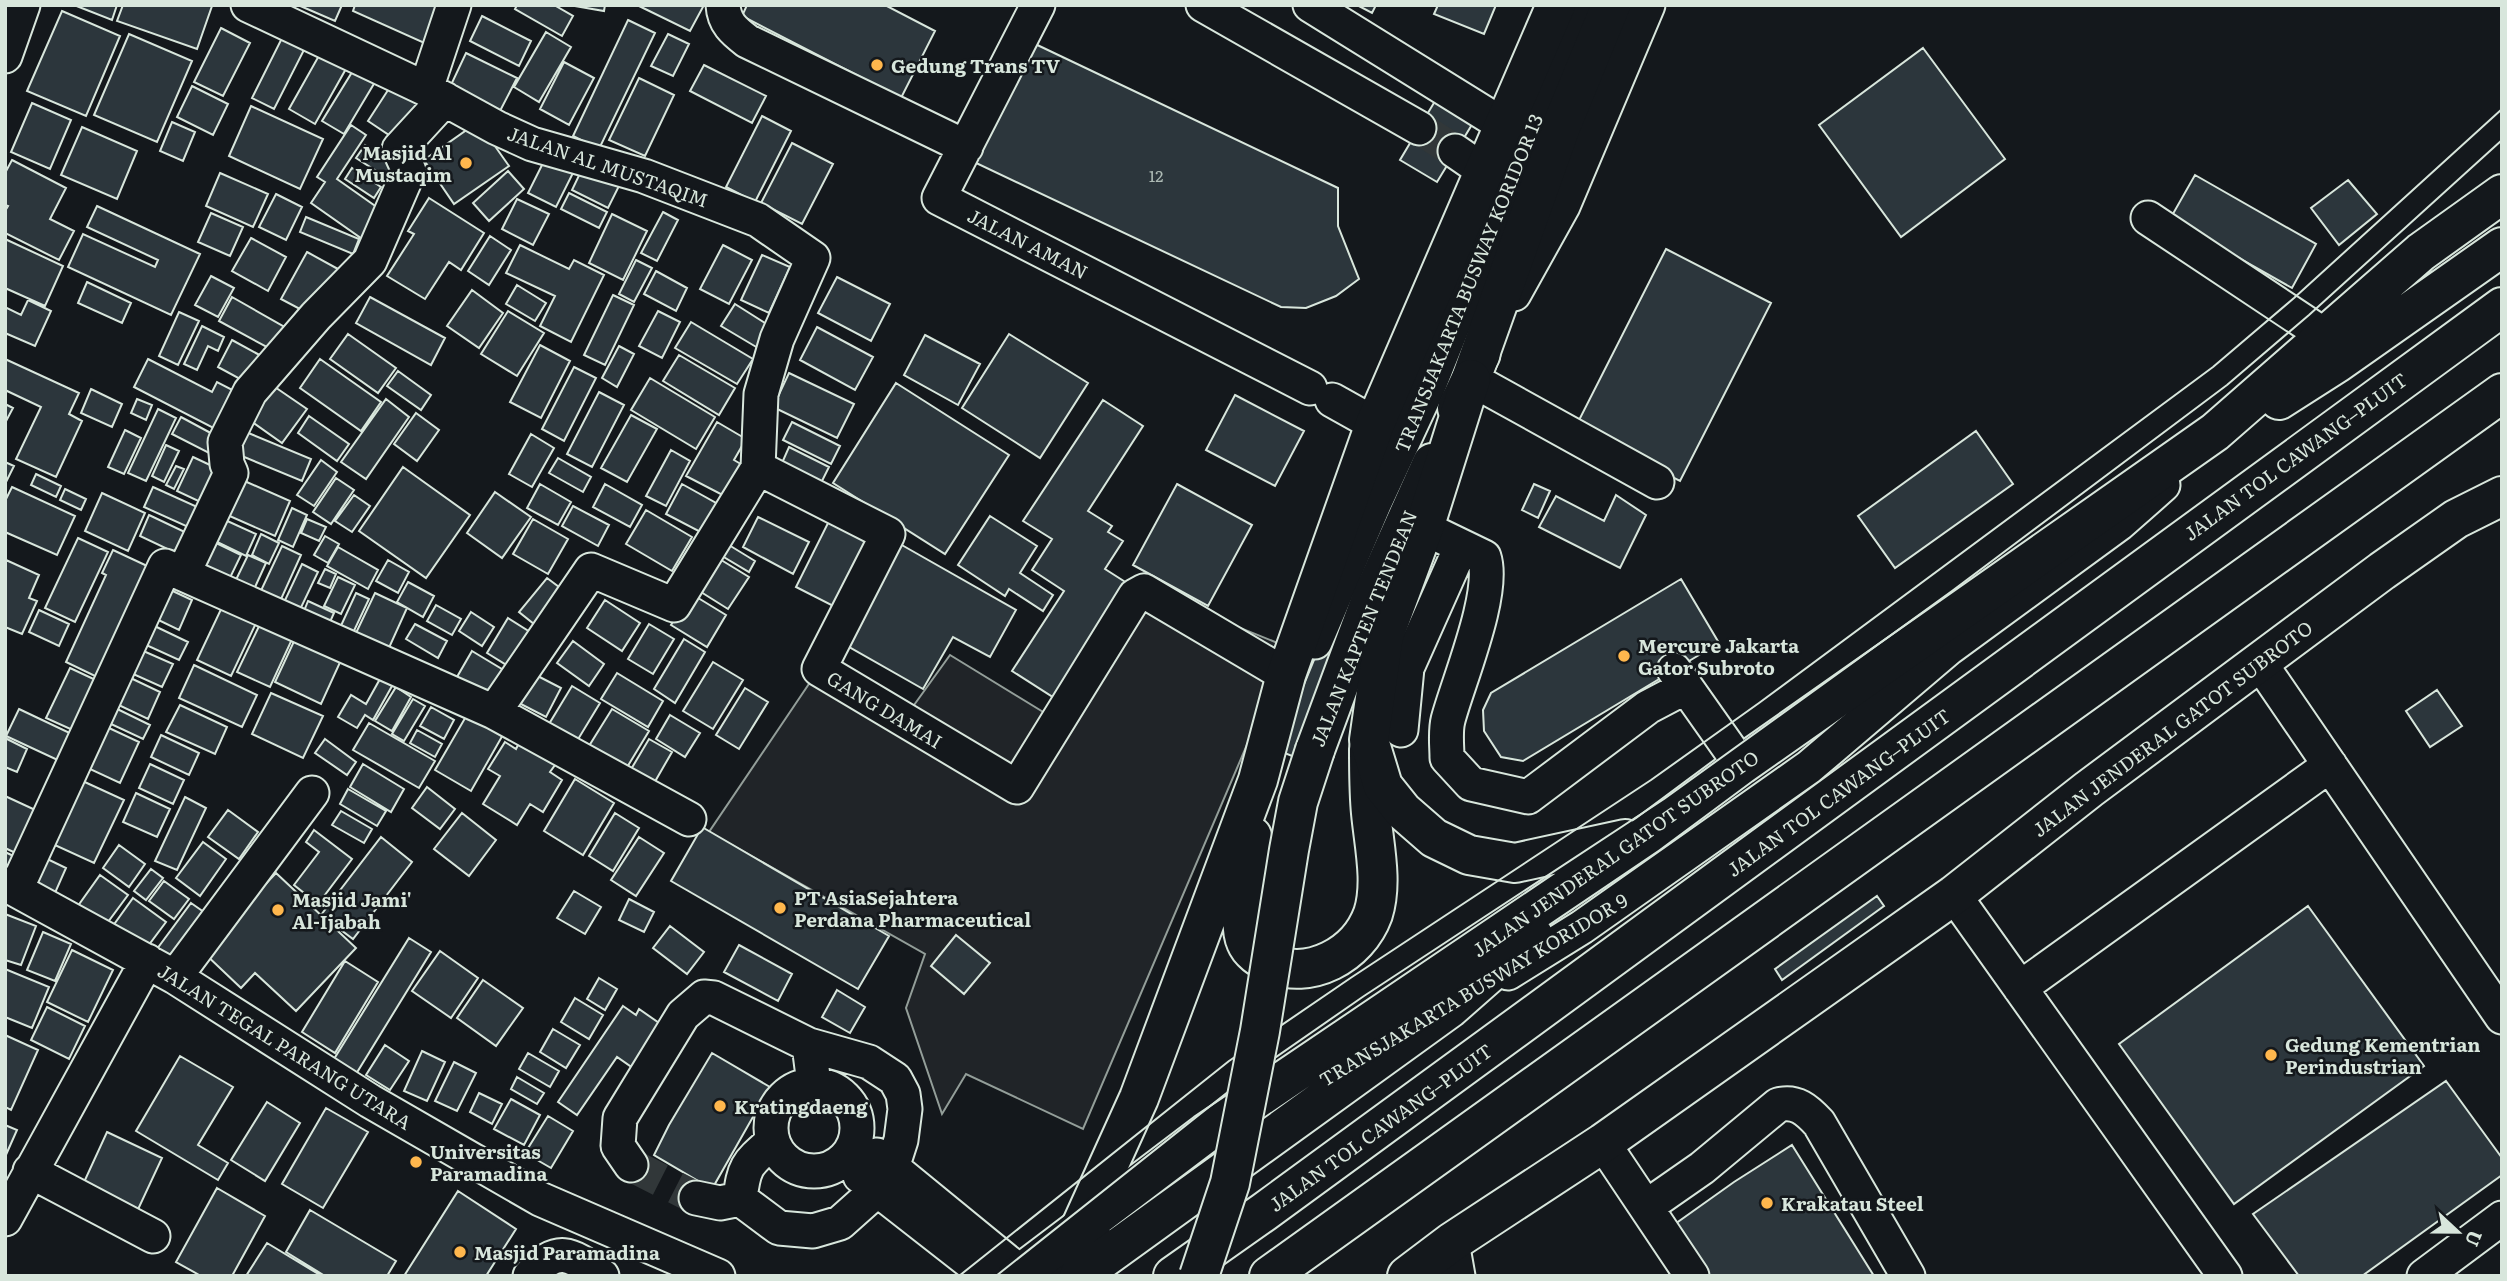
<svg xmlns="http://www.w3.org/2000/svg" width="2507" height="1281" font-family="Literata,serif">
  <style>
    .green { fill: #202428; stroke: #939e99; stroke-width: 2 }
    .building { fill: #2c363c; stroke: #d8e6dc; stroke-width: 2 }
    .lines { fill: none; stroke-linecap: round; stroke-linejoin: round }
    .minor-tunnel { stroke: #313739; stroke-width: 33; stroke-dasharray: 33 17; stroke-linecap: butt }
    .minor-casing { stroke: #d8e6dc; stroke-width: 37 }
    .major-casing { stroke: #d8e6dc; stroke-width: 42 }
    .highway-casing { stroke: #d8e6dc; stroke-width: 42 }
    .minor { stroke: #14181c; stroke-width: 33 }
    .major { stroke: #14181c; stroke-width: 38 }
    .highway { stroke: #14181c; stroke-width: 38 }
    .tram { stroke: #d8e6dc; stroke-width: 2 }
    .major-bridge-casing { stroke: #d8e6dc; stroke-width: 42; stroke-linecap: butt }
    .major-bridge { stroke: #14181c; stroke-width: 38 }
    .poi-dot { fill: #ffb74d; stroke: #14181c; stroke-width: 2.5 }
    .labels { text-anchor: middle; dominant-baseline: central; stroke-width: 5; stroke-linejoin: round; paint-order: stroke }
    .number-label { font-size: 16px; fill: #adbab4 }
    .poi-label { font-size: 19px; font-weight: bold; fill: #d8e6dc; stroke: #14181c; text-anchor: start }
    .street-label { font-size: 19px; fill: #d8e6dc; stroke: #14181c }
  </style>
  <rect width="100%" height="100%" fill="#14181c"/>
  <path class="green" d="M1144,589L1285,646L1278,672L1083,1129L966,1074L942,1114L906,1008L925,954L709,832L819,669L909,712L950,655L1053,718Z"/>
  <path class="building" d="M74,5H117L112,20Z
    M123,5H210L212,6L197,49L117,21Z
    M298,5H342L335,21Z
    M355,5H450L431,46L353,11Z
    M517,5H554L573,16L562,36L515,9Z
    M569,5H605L604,11Z
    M637,5H704L690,31Z
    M747,5H885L935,31L901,98L742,16Z
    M1357,5H1376L1372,13Z
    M1438,5H1496L1484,34L1434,14Z
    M62,11L120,36L86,116L27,91Z
    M482,16L531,41L519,66L470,41Z
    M628,20L655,33L599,149L573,136Z
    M221,28L250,43L223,96L194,82Z
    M546,32L571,47L539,102L514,87Z
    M129,34L192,61L157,142L94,115Z
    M284,34L306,46L274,109L252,98Z
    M668,34L689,44L673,76L651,66Z
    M1031,42L1338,188V226L1359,279L1336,296L1306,308L1281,307L974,162Z
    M1923,48L2005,159L1901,237L1819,125Z
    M321,52L347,67L315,124L289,109Z
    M466,53L517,78L500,111L450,87Z
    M564,62L594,78L569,125L540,109Z
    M704,65L766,96L752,123L690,91Z
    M354,69L375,82L344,134L322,121Z
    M639,78L674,95L645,156L609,140Z
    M192,86L228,104L213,135L177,117Z
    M390,87L417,104L395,139L368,121Z
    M1438,96L1476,118L1437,182L1400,160Z
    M32,103L71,120L50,169L11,152Z
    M251,106L323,139L300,189L229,156Z
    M762,116L791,131L755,202L726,187Z
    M172,122L195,132L183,161L160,151Z
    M478,122L509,166L454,204L424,160Z
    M351,125L366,135L337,179L388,215L368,243L311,203L325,182L317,177Z
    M82,127L137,151L117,199L61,175Z
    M792,143L833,164L802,224L761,203Z
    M365,145L394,163L386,177L356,158Z
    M548,153L576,167L556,207L528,193Z
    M12,160L66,188L50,219L74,231L59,260L5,233V211L8,206L5,205V173Z
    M584,165L620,184L608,208L572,190Z
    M352,168L381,187L374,198L345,179Z
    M508,171L524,189L489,221L473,203Z
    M220,173L268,194L253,227L206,206Z
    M2195,175L2316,244L2292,288L2170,219Z
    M2348,180L2377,214L2339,245L2311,208Z
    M569,193L607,212L599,228L561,209Z
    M276,194L302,207L286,240L259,227Z
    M429,198L484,233L461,270L449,262L425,299L387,276L414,234L408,231Z
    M517,199L549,214L533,245L502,229Z
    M97,206L200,254L171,315L68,267L83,234L155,267L158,260L87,227Z
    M663,212L678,220L657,261L641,253Z
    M211,213L243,227L230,256L198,242Z
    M612,214L647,231L623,280L589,263Z
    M306,217L359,239L353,254L300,232Z
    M490,236L511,250L489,285L468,271Z
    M251,238L286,257L268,291L232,271Z
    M5,239L63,266L45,306L5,288Z
    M520,245L569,269L574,260L604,275L571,342L540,326L555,296L506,273Z
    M723,245L752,260L729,304L700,289Z
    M1666,249L1771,303L1680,481L1575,428Z
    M307,252L338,269L313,316L281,299Z
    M762,255L790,267L769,313L741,300Z
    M636,260L652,268L634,302L619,294Z
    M656,271L687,288L676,311L644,294Z
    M211,276L234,288L218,317L195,305Z
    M837,277L890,304L871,341L818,313Z
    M87,282L131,303L122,323L78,303Z
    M517,285L546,303L535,321L506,304Z
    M472,290L503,313L479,348L447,326Z
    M613,295L634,305L605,365L584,355Z
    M232,297L288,329L276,352L219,321Z
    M370,297L445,338L431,365L356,323Z
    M28,300L51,311L35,346L5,333V307L21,315Z
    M735,304L776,330L763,351L721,326Z
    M508,311L544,333L517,376L481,354Z
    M658,311L680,322L662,358L639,346Z
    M179,312L199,321L178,365L159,356Z
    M691,322L753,359L737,384L675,348Z
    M202,326L224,337L218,351L208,346L197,370L184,364Z
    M817,327L873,357L855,390L800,360Z
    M348,334L396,368L378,393L330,359Z
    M1009,334L1088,383L1040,458L962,408Z
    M925,335L980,364L958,405L904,375Z
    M232,340L265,358L251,385L218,367Z
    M540,345L570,361L541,418L510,402Z
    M619,346L634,354L617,387L602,378Z
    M679,355L735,388L719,415L663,381Z
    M5,359L79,393L69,414L82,421L56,477L16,459L41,407L5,390Z
    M148,359L212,392L217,382L244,396L225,434L134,387Z
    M320,359L381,402L361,431L300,388Z
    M574,367L596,378L564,441L542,429Z
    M398,371L431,395L421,410L387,386Z
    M789,373L854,404L837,438L773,407Z
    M650,378L715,417L696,449L631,410Z
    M269,383L307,409L282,443L245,417Z
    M896,383L1009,455L945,554L833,483Z
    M91,389L122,404L112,427L81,413Z
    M599,392L624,405L592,467L567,454Z
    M1235,395L1304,431L1275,486L1206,450Z
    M137,399L152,405L146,420L131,413Z
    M386,399L409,417L366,479L341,462Z
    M1103,400L1143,426L1088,511L1112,526L1108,532L1123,541L1105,569L1130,585L1056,699L1012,671L1064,591L1032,570L1052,539L1023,521Z
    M5,404L13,408L5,423Z
    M158,409L176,418L146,481L128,473Z
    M416,413L439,430L417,461L394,444Z
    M631,415L657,429L627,482L601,468Z
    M309,416L349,444L337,461L298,433Z
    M181,417L220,438L211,454L172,434Z
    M717,422L746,439L734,460L751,470L734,501L686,476Z
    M792,422L840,446L831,464L783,440Z
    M125,430L141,438L124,474L108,467Z
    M1976,431L2013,484L1895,568L1858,516Z
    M246,432L311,459L302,481L237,454Z
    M531,434L554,448L532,487L509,474Z
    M166,445L179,451L164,482L152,476Z
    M789,447L829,467L817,491L778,472Z
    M671,450L690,461L666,506L646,496Z
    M193,457L225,472L209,506L177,491Z
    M558,458L591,477L583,492L549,473Z
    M321,460L337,472L314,506L297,495Z
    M5,462L14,466L5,484Z
    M176,466L184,469L174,489L166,485Z
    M403,467L470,515L426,578L359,531Z
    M36,474L61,486L56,497L31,485Z
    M336,478L354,490L331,524L313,512Z
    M240,479L290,501L275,536L225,514Z
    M540,484L571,502L558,525L527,508Z
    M605,484L642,505L630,527L593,507Z
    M682,484L725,508L710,537L666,514Z
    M1177,484L1252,525L1208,606L1133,565Z
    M1534,484L1550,491L1538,518L1522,510Z
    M12,487L75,516L57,555L5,532V501Z
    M153,487L206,511L197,531L144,507Z
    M65,489L86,499L81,510L60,500Z
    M495,492L531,517L502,558L467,533Z
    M102,493L145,513L128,551L85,531Z
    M354,495L370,506L352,532L335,521Z
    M1616,495L1646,515L1620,568L1539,527L1556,496L1604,521Z
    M573,506L609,525L598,546L562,526Z
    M292,508L307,515L293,547L278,540Z
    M646,510L692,537L672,571L626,544Z
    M149,515L189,534L180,555L140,536Z
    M990,516L1037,546L1020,573L1053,595L1043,611L1009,589L1005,596L958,565Z
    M758,517L809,542L793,574L743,547Z
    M223,519L256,534L246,556L213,540Z
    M307,519L326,527L319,541L301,533Z
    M533,519L568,539L548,574L513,554Z
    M830,519L878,544L843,611L796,587Z
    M1368,528L1388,536L1297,758L1277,750Z
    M261,534L279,543L269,564L252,555Z
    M325,536L339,544L328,563L314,555Z
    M78,538L108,552L75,622L45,608Z
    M210,540L241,555L226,586L195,571Z
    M724,542L755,561L749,572L717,553Z
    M900,544L1016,610L990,657L953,637L923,689L844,644Z
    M282,546L301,555L277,608L257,599Z
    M338,547L378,570L368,589L327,566Z
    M113,550L160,572L97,677L66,662L106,575L102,573Z
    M248,555L266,563L250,598L231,590Z
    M713,555L749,577L728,609L693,587Z
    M6,560L39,575L29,598L37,601L22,634L5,627Z
    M388,560L409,572L398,593L376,581Z
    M302,564L318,572L295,620L279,613Z
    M325,569L336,574L330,588L318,583Z
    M338,577L355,585L341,614L324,606Z
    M547,578L567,593L539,628L519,612Z
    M1681,579L1719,643L1523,761L1501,757L1484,731L1483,710L1491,693Z
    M408,582L434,596L423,617L397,602Z
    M162,586L192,600L179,630L148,615Z
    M356,593L369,599L352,635L339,630Z
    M375,593L407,608L388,650L355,635Z
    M690,593L726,615L707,647L671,625Z
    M605,600L640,623L622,651L587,628Z
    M308,601L334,613L325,633L300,621Z
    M223,605L257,621L231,676L197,660Z
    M436,605L461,619L452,635L427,621Z
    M39,610L69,624L59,646L29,632Z
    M471,612L494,627L482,646L459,631Z
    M508,618L538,637L516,671L487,653Z
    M142,620L188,642L179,660L133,639Z
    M262,620L294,635L270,687L237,672Z
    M415,624L447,641L438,658L406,639Z
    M649,624L674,639L653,674L628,659Z
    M296,637L342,658L321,704L275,682Z
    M684,639L705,652L675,703L654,689Z
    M573,641L604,664L589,686L557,663Z
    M132,646L173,664L162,687L122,669Z
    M472,651L512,675L495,701L457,677Z
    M713,662L743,680L713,729L683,711Z
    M194,665L257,695L242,727L179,698Z
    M70,668L100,682L77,732L46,718Z
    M118,672L160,692L148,719L106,699Z
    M530,672L561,688L546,717L515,701Z
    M617,673L663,701L648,727L601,699Z
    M380,679L392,686L373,720L365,715L357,728L338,717L351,695L366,704Z
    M572,686L600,703L577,741L549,724Z
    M396,687L411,697L392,731L375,721Z
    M745,688L768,702L739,749L716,735Z
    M2437,690L2462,726L2430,747L2406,711Z
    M271,693L323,716L303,758L252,734Z
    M413,699L425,706L404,741L392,734Z
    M103,702L150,725L143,739L96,717Z
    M180,705L227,727L215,754L166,732Z
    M431,707L454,720L444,739L420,726Z
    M19,709L76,736L64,763L6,736Z
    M612,709L649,731L626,769L589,746Z
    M468,713L504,733L471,791L435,770Z
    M670,715L700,733L685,757L656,739Z
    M94,721L139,742L120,783L75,762Z
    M369,723L435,761L419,788L353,750Z
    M417,730L442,744L435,757L410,743Z
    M161,735L199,753L189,775L151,757Z
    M5,738L27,749L17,772L5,767Z
    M325,739L356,762L347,775L315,753Z
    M649,739L672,752L653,785L630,771Z
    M505,742L516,749L519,743L555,765L550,772L562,780L543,812L530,804L517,825L483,804L500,776L488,769Z
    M150,764L184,780L173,804L139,788Z
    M363,764L404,789L391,812L350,787Z
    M76,778L124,800L94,863L46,841Z
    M575,779L614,803L583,855L544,831Z
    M427,787L455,809L440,829L412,808Z
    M348,789L386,811L377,826L340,804Z
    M136,793L170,809L157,837L123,822Z
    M5,796L44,814L24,857L5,848Z
    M185,797L206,808L177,870L155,861Z
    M228,810L258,832L239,859L208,837Z
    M341,811L372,829L364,843L332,825Z
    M462,813L496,840L469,876L434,849Z
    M615,813L639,828L613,871L589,856Z
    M702,827L889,936L858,989L671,881Z
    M314,830L352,859L318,904L294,885L319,852L306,842Z
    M381,837L412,862L353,939L321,915Z
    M639,837L664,853L636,896L611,880Z
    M203,842L226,859L200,896L176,878Z
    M119,845L145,864L129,887L103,868Z
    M5,852L22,860L5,875Z
    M39,855L66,868L51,902L23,889Z
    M151,869L163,878L146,900L134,891Z
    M276,873L356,948L296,1011L255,973L241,988L202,951Z
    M100,875L128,895L102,930L75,910Z
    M164,881L189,899L174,919L149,901Z
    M574,891L601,907L585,934L557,918Z
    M1877,896L1884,906L1782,980L1775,969Z
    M133,898L166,922L142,954L110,930Z
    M629,899L654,912L644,932L619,920Z
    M191,903L211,917L174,968L154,953Z
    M2308,906L2424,1066L2234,1204L2119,1044Z
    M5,914L36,926L21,965L5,960Z
    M670,926L704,952L687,974L653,948Z
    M43,932L71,944L55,981L27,970Z
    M956,935L990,963L964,994L931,966Z
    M409,938L431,952L356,1074L334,1059Z
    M739,945L792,974L778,1001L724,972Z
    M72,950L113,970L88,1022L47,1002Z
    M440,951L478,978L451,1018L412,991Z
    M345,961L378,982L335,1053L302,1032Z
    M5,969L49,987L32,1028L5,1017Z
    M599,978L617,989L605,1010L587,999Z
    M483,980L523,1008L496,1046L457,1018Z
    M837,990L865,1007L850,1033L822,1017Z
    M575,998L603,1015L589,1039L561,1022Z
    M623,1006L636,1015L639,1009L662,1025L633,1068L617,1057L577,1115L558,1102Z
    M47,1007L85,1026L69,1059L31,1040Z
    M553,1029L580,1045L566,1068L540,1052Z
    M5,1035L38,1050L11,1110L5,1107Z
    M385,1045L409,1061L390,1090L366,1075Z
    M422,1051L445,1062L427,1101L404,1091Z
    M528,1053L559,1071L550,1087L519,1069Z
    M712,1053L770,1087L712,1189L654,1155L669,1125Z
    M180,1056L233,1087L198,1145L228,1163L218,1180L136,1131Z
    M454,1062L476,1073L457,1111L435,1101Z
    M517,1077L544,1093L537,1104L511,1089Z
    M2446,1081L2502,1158V1175L2362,1276H2299L2253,1214Z
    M479,1093L502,1104L492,1124L470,1112Z
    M511,1099L540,1115L524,1145L494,1129Z
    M267,1102L300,1123L265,1181L231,1160Z
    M326,1108L368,1132L323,1208L282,1184Z
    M548,1116L573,1131L551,1168L525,1153Z
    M5,1125L17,1130L5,1157Z
    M107,1132L162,1158L134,1218L79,1193Z
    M1792,1145L1874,1276H1709L1675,1224L1734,1182Z
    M217,1188L265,1216L232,1276H201L176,1262Z
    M458,1191L516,1229L486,1276H404Z
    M310,1210L396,1261L387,1276H325L286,1252Z
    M267,1243L320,1275V1276H246Z"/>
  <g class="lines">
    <path class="minor-tunnel" d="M1419,128L1455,151
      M631,1165L696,1198"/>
    <g class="minor-casing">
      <path id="minor" d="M248,5L426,89L497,128L532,144L644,176L758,220L813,258L777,339L761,394L758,468L888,534L819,669L1017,787L1135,596L1144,591L1286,675
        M723,5C724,23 734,31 747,41L966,147
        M1038,5L939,198L1310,388
        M1203,5L1419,128
        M1310,5L1505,126
        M5,56L23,5
        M426,89L454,5
        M1455,151L1484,171
        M2148,218L2324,335
        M1514,294L1563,206L1648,5
        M1483,355L1471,379L1657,482
        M1332,400L1375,424
        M1424,528L1484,557C1496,593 1458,682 1448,720C1445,732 1447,746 1447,758L1471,784L1528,797L1648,707L1686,687
        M183,574L231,473L227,464L225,442L250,392L316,316L370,261L409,171L399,149L445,99
        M1315,642L1375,502L1428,388L1582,5
        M2260,663L2502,1017
        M1674,670L1741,765
        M494,712L591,570L674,605L758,468
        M1401,730L1407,668L1461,547
        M5,884L175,977L370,1101L540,1199L718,1276
        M16,889L165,566L494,712L689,819
        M1954,895L2225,1276
        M1508,973L1582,927L1809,767L1949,648L2120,523L2163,485
        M175,977L312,793
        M2020,988L2330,765
        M771 1128a43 43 0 1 1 86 0a43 43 0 1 1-86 0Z
        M1603,1143L1692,1276
        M877,1155L1021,1273
        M631,1165L618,1146L620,1118L683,1015L704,997L714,998L809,1045L814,1084
        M30,1171L153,1236
        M860,1176L988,1276
        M696,1198L720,1203L740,1199C744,1165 747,1164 773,1141
        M740,1199L779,1228L813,1231L840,1223L877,1190L892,1168L901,1140L905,1109L903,1094L895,1079L869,1062L809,1045
        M1646,1207L1702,1168L1778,1105C1796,1100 1807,1110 1819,1123L1908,1276
        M5,1219L147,961
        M1452,1242L1458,1276
        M530,1276C558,1243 572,1255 602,1276
        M1052,1276L1098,1242
        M2424,1276L2502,1218"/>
    </g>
    <g class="major-casing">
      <path id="major" d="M1457,408L1471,379L1561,127L1611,5
        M1315,750L1371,599L1432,463
        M1252,836C1249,861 1236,921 1246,942C1250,952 1260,958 1269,963C1310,981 1358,955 1373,914C1383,883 1374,845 1371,813C1369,792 1369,771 1369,749
        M1081,1226L1139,1098L1258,780L1286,675L1375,424L1556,5"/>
    </g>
    <g class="highway-casing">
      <path id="highway" d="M1471,379L1424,528L1384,636L1369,740L1383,786L1403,811L1434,838L1469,855L1515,863L1625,839
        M2279,400L2337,363L2502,247
        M1017,1276L1206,1133L1648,834L1741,765L2215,432L2421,252L2502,194
        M1079,1276L1450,1008L1533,935
        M1173,1276L1264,1212L2502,307
        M1269,1276L2502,393
        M1407,1276L1452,1242L1603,1143L1954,895L2089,789L2382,571L2456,519L2502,496"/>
    </g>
    <use href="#minor" class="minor"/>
    <use href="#major" class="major"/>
    <use href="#highway" class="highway"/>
    <path class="tram" d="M959,1276L1229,1061L1352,977L1651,780L1759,703L2213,367L2294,298L2502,109
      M996,1276L1243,1080L1364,996L1664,799L1952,591L2227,385L2309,315L2502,140"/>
    <g class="major-bridge-casing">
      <path id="major-bridge" d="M1199,1276L1230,1183L1260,1031L1289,850L1298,802L1315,750"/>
    </g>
    <use href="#major-bridge" class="major-bridge"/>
  </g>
  <g class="poi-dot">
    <circle cx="877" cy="65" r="7"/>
    <circle cx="466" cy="163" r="7"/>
    <circle cx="1624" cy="656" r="7"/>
    <circle cx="780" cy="908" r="7"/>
    <circle cx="278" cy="910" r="7"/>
    <circle cx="2271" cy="1055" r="7"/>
    <circle cx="720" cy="1106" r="7"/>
    <circle cx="416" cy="1162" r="7"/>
    <circle cx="1767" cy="1203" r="7"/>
    <circle cx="460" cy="1252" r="7"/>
  </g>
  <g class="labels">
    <g class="number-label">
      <text x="1156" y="175">12</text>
    </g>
    <g class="poi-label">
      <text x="891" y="65">Gedung Trans TV</text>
      <text x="452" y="152" text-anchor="end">Masjid Al<tspan x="452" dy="22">Mustaqim</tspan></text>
      <text x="1638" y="645">Mercure Jakarta<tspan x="1638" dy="22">Gator Subroto</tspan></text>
      <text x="794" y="897">PT AsiaSejahtera<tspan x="794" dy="22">Perdana Pharmaceutical</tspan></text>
      <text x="292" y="899">Masjid Jami'<tspan x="292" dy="22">Al-Ijabah</tspan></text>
      <text x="2285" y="1044">Gedung Kementrian<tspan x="2285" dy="22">Perindustrian</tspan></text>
      <text x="734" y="1106">Kratingdaeng</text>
      <text x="430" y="1151">Universitas<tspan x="430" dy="22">Paramadina</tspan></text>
      <text x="1781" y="1203">Krakatau Steel</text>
      <text x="474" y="1252">Masjid Paramadina</text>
    </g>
    <g class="street-label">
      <text transform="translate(608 166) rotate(19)">JALAN AL MUSTAQIM</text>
      <text transform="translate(1028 243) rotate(27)">JALAN AMAN</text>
      <text transform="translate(1468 283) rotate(-68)">TRANSJAKARTA BUSWAY KORIDOR 13</text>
      <text transform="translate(2295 456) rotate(-36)">JALAN TOL CAWANG–PLUIT</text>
      <text transform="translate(1363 628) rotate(-68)">JALAN KAPTEN TENDEAN</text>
      <text transform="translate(885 709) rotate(31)">GANG DAMAI</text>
      <text transform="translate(2172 728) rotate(-37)">JALAN JENDERAL GATOT SUBROTO</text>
      <text transform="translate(1838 792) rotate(-36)">JALAN TOL CAWANG–PLUIT</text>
      <text transform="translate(1615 853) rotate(-35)">JALAN JENDERAL GATOT SUBROTO</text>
      <text transform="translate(1473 989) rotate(-31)">TRANSJAKARTA BUSWAY KORIDOR 9</text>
      <text transform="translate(285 1046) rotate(32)">JALAN TEGAL PARANG UTARA</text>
      <text transform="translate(1380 1127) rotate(-36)">JALAN TOL CAWANG–PLUIT</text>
    </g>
  </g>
  <rect width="2507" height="1281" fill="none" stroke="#d8e6dc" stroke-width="14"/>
  <g transform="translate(2458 1232) rotate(112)" stroke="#14181c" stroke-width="5" paint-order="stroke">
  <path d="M0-5L12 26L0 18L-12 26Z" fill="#d8e6dc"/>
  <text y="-10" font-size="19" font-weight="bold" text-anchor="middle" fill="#d8e6dc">U</text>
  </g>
</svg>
